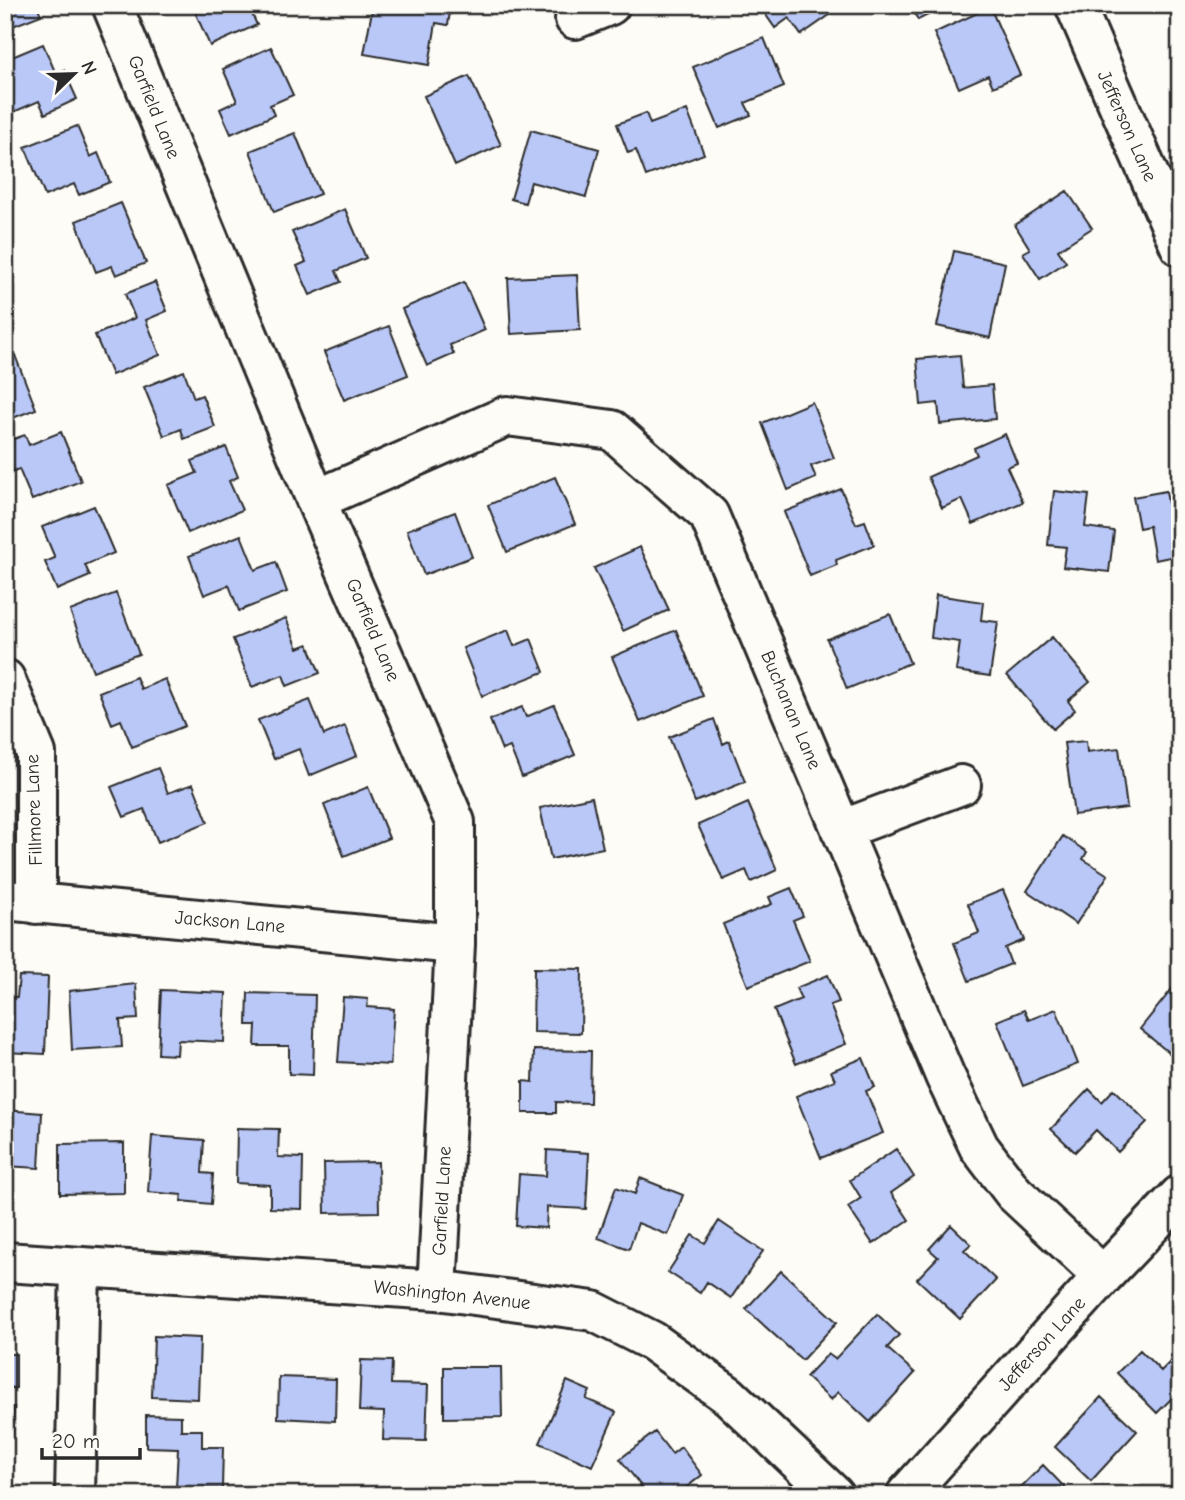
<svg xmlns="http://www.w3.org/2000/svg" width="1185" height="1500" font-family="'Comic Neue',sans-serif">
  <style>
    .building { fill: #bac8f8; stroke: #2b2b2b; stroke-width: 2 }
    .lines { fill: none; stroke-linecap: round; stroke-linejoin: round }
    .minor-casing { stroke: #2b2b2b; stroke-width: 44 }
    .minor { stroke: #fdfcf7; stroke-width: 38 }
    .labels { text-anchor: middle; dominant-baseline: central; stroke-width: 7; stroke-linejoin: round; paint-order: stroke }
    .street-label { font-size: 19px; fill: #2b2b2b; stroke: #fdfcf7 }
  </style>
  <rect width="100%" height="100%" fill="#fdfcf7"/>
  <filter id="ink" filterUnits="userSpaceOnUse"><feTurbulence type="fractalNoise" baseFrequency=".0143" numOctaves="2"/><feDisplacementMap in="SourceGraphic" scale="14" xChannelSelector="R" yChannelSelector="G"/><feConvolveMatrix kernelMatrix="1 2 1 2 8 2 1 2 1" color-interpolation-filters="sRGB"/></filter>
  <g filter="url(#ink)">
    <path class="building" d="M5,5H37L41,15L5,29Z
      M192,5H248L257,25L210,46Z
      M373,5H451L448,25L436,23L429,65L364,54Z
      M759,5H844L801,35L789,18L775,28Z
      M910,5H948L918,20Z
      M1171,5H1180V27Z
      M990,7L1020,75L993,87L988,75L959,88L934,33Z
      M764,38L784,87L745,103L751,115L719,128L693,67Z
      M43,44L56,74L64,70L77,99L45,114L39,101L9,114L5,105V60Z
      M271,47L293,95L270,105L274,115L231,134L220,109L237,101L223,69Z
      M469,76L501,145L455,166L424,96Z
      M687,110L704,154L646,176L636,150L628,153L617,124L646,113L650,124Z
      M77,126L90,157L98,153L110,182L79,195L74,184L45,196L25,147Z
      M531,130L599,149L586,197L531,182L525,203L511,199Z
      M295,133L320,194L274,212L250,151Z
      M1067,191L1092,228L1058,250L1066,262L1040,279L1023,253L1030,249L1015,225Z
      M121,203L146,263L116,275L112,266L96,272L76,221Z
      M345,209L366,258L336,271L341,282L310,295L297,266L306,262L292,232Z
      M954,251L1005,263L990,338L937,326Z
      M577,275L580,330L511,334L508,278Z
      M155,282L167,311L146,320L160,355L112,375L95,335L135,318L125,294Z
      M464,282L485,330L450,345L454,354L427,366L402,309Z
      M389,326L408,375L344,400L324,352Z
      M11,345L36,409L5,421V348Z
      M960,355L963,388L992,385L995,419L940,424L938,403L921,405L917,359Z
      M184,371L194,398L202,395L215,427L184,439L181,429L164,436L144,387Z
      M812,402L834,458L811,466L816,478L788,490L762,423Z
      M61,432L81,481L32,500L19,469L7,474L5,442L25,435L29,445Z
      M1005,434L1017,463L1007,467L1023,502L973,524L962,499L942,508L928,477L977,455L974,448Z
      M226,447L238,477L229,481L242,510L188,533L168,485L197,473L192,461Z
      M555,477L575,524L507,552L488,505Z
      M841,489L856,524L865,521L874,545L836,560L837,565L810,576L784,512Z
      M1054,491L1089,495L1085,527L1114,531L1109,572L1063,567L1066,547L1048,545Z
      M1166,491L1168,503L1180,501V555L1155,560L1149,526L1139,528L1133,497Z
      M94,506L114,553L85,565L90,576L57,590L45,562L55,558L42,527Z
      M455,512L472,557L424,575L407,530Z
      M241,535L255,570L276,562L287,592L239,611L229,585L204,595L189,556Z
      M640,547L669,610L623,631L594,568Z
      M116,593L139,654L93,671L70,611Z
      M936,595L983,602L981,620L998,622L990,676L956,671L960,642L931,638Z
      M890,614L910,663L847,689L827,639Z
      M286,618L298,648L308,644L320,673L287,686L283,675L252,687L233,639Z
      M508,630L514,646L531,639L544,672L482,696L463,648Z
      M676,630L703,696L640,722L612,657Z
      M1052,637L1090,682L1068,701L1075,710L1053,729L1007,675Z
      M136,677L141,689L165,679L185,726L132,747L121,720L112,724L99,692Z
      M310,700L324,735L345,726L357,756L309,776L299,749L274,759L258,720Z
      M554,705L575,755L522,777L510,747L502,750L490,720L522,707L526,717Z
      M714,719L723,744L729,741L745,782L695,802L669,737Z
      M1086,741L1087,752L1119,748L1127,808L1074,815L1064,743Z
      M158,768L168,793L193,784L208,822L158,842L144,809L124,817L111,787Z
      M368,787L389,838L344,856L324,805Z
      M592,797L603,848L551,859L540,808Z
      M748,803L777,870L751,882L746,870L723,880L698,825Z
      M1063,836L1087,852L1083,859L1108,875L1076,924L1027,891Z
      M791,888L803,916L793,920L810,961L748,986L723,924L772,904L769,897Z
      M1003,890L1024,940L1005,948L1011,964L969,981L954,943L979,933L968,904Z
      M534,968L582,969L581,1033L533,1032Z
      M828,975L839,1002L830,1005L846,1044L796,1064L774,1010L801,999L796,988Z
      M19,976L48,977L45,1054L5,1052V996L17,997Z
      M1180,979V1060L1179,1061L1140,1029Z
      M136,984L138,1019L120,1020L122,1047L72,1050L69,991Z
      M161,990L226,993L224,1042L178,1040L177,1055L158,1054Z
      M248,993L315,995L313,1075L289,1074V1046H255L256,1025H247Z
      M343,997L368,999L367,1007L394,1009L390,1065L338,1062Z
      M1056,1009L1078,1064L1023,1086L997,1021L1024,1010L1029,1020Z
      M534,1050L591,1051L590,1103L556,1102V1113H523V1081L533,1082Z
      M863,1058L875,1087L866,1091L883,1133L821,1158L796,1096L835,1080L831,1071Z
      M1089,1089L1102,1102L1114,1089L1147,1122L1118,1152L1096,1130L1075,1152L1051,1129Z
      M5,1110L42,1113L39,1168L5,1166Z
      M237,1128L279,1129L278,1157L303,1158L302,1209L270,1208V1185L236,1183Z
      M152,1136L204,1140L202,1173L213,1174L211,1204L181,1201L182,1195L148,1192Z
      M124,1143V1193L60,1194V1144Z
      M896,1149L914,1177L891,1193L909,1220L873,1244L848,1207L861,1198L850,1180Z
      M547,1150L589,1153L586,1209L547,1207L546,1228L516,1226L519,1174L546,1176Z
      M378,1162L379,1212L325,1213L324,1163Z
      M640,1178L683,1195L668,1235L638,1223L629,1249L598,1238L616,1187L635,1194Z
      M719,1221L763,1251L731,1298L707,1282L700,1293L668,1272L692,1235L705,1243Z
      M951,1225L971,1244L964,1250L996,1280L960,1319L917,1279L938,1257L929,1249Z
      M781,1271L837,1322L802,1360L746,1309Z
      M877,1314L899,1335L887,1348L915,1373L870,1422L838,1392L831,1400L806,1377L828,1354L835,1359Z
      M154,1336L200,1338L198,1399L152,1397Z
      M1140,1350L1161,1371L1180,1352V1403L1173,1397L1157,1413L1117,1373Z
      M5,1354H16V1388H5Z
      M361,1360L392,1361L391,1384L428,1385L426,1441L383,1440L384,1412L359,1411Z
      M444,1367H501L502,1417L444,1418Z
      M279,1377L336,1379L335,1421L278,1418Z
      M567,1381L590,1391L586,1399L616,1412L592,1466L540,1443Z
      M1101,1397L1137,1431L1091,1481L1055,1447Z
      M5,1407H14L12,1438L5,1437Z
      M146,1415L181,1416V1430H202V1447H223L222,1489L176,1488L178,1448L146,1447Z
      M655,1432L672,1454L681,1447L702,1475L677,1495L672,1489L664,1495H648L620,1459Z
      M1043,1465L1072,1495H1013Z"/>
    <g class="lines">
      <g class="minor-casing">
        <path id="minor" d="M112,5L316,500L455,822V944L437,1290
          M1075,5L1180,246
          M575,19L610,5
          M316,500L507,416L612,430L709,515L945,1076L979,1147L1014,1193L1103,1276
          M5,679L36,753V904
          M841,830L961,785
          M5,900L455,944
          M5,1262L437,1290L593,1311L652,1341L729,1396L834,1495
          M75,1495L80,1268
          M906,1495L1103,1276L1180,1195"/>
      </g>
      <use href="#minor" class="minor"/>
    </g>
  </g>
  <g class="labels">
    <g class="street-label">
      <text transform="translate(154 107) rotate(68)">Garfield Lane</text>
      <text transform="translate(1127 126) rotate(66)">Jefferson Lane</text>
      <text transform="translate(373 630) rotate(67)">Garfield Lane</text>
      <text transform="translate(791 710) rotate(67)">Buchanan Lane</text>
      <text transform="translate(34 810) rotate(-92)">Fillmore Lane</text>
      <text transform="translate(230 922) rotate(5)">Jackson Lane</text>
      <text transform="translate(442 1201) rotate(-87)">Garfield Lane</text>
      <text transform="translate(452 1295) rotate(6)">Washington Avenue</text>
      <text transform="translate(1042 1344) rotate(-48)">Jefferson Lane</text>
    </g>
  </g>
  <rect width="1185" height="1500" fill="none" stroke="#fdfcf7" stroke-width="28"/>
  <rect x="14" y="14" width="1157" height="1472" fill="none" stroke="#2b2b2b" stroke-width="2.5" filter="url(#ink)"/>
  <g transform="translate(74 74) rotate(67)" stroke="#fdfcf7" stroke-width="5" paint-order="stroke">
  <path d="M0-5L12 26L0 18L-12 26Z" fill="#2b2b2b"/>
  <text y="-10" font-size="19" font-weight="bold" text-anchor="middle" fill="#2b2b2b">N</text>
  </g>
  <path d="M42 1448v10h98v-10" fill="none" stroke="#2b2b2b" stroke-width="3.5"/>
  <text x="52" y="1448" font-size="21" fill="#2b2b2b" stroke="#fdfcf7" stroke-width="5" paint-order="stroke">20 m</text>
</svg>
